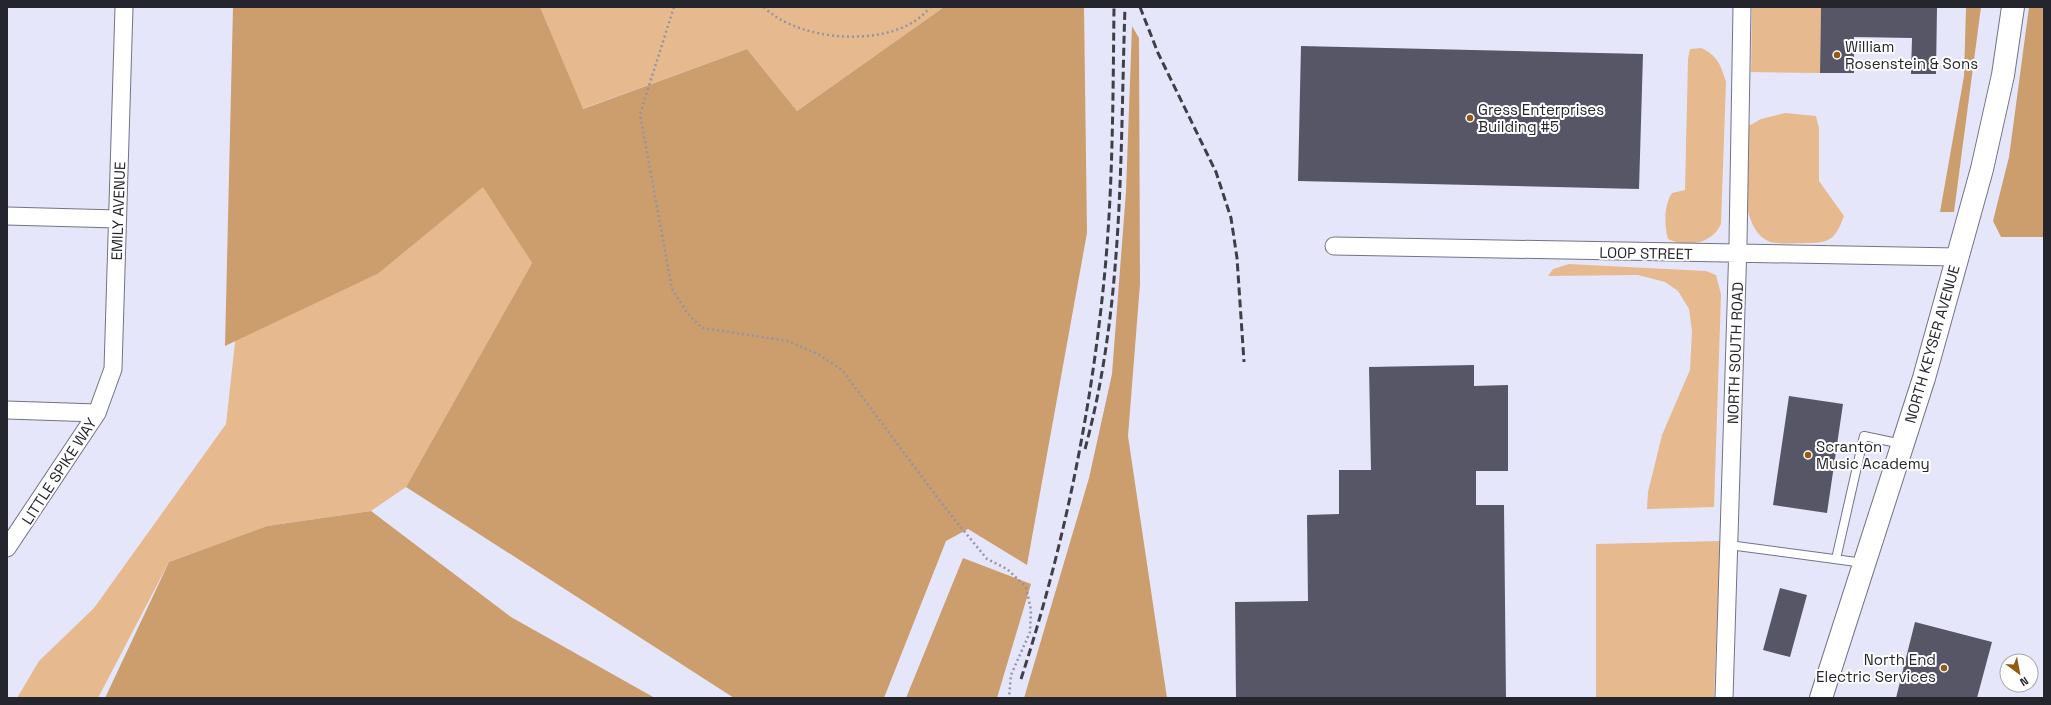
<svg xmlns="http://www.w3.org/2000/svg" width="2051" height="705" font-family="'Space Grotesk',sans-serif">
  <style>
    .green { fill: #e6ba8e }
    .forest { fill: #cc9e6e }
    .building { fill: #565667 }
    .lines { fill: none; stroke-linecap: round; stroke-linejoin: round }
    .lane-casing { stroke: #737386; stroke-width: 10 }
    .street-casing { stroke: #737386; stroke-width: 19 }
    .primary-casing { stroke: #737386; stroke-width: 24 }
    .path { stroke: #9494a3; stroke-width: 2.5; stroke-dasharray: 2 3; stroke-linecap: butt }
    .lane { stroke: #fff; stroke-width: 8 }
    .street { stroke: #fff; stroke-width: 17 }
    .primary { stroke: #fff; stroke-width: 22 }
    .rail { stroke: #3f3f48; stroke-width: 3; stroke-dasharray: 8 4; stroke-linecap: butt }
    .poi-dot { fill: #925a12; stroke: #fff; stroke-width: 1.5 }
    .labels { text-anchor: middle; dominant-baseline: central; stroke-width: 4; stroke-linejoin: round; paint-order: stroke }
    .poi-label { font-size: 15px; fill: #25252d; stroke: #fff; text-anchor: start }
    .street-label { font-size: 15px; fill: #25252d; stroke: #fff }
  </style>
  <rect width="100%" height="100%" fill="#e6e6fb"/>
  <path class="green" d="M540,7H944L797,111L747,49L582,109Z
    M1752,7H1821L1820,73L1751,72Z
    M1701,48C1717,55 1721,65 1726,82L1721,224C1712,244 1687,248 1668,239C1664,226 1664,204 1672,193L1685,190L1688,59L1690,49Z
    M1785,113L1816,116L1819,128V181L1844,216C1836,237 1832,243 1808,243C1798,243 1776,245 1768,241C1736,225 1746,158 1747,127L1761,119Z
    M483,186L532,263L406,487L371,511L267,526L169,562L98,698H17L39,661L94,608L226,424L244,261L379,273Z
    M1569,264L1706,271L1716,275L1721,294L1714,507L1647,509L1648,492L1662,435L1690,370L1692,331L1689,309L1678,291L1665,282L1638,275L1548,276L1553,269Z
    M1720,541L1714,698H1596V544Z"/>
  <path class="forest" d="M233,7H540L583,109L747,49L797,111L944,7H1084L1087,233L1027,565L968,529L946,541L884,698H734L406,487L532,263L483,187L379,273L225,346Z
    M1966,7H1981L1954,212H1940L1964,76Z
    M2029,7H2044V237H2001L1993,221L2009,157Z
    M1132,26L1139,38L1140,284L1128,436L1167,698H1024L1089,478L1112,374L1126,191Z
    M371,511L511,617L655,698H105L169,562L267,526Z
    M963,558L1031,584L997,698H906Z"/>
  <path class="building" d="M1821,7H1937L1936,74H1911L1912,38L1854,37V73H1820Z
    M1301,46L1643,54L1639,189L1298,181Z
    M1474,365V386L1508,385V471H1476V505H1504L1506,698H1236L1235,602L1308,601L1307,515L1339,514V470H1371L1369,367Z
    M1789,396L1843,404L1827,513L1773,505Z
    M1780,588L1807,595L1790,657L1763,650Z
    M1915,622L1992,642L1977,698H1896Z"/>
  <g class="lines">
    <g class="lane-casing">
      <path id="lane" d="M1729,545L1864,563
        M1836,559L1864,436L1902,444"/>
    </g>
    <g class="street-casing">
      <path id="street" d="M7,216L117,219
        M1334,246L1957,257
        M7,410L97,413
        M7,548L97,413L113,369L124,7
        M1724,698L1738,243L1742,7"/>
    </g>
    <g class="primary-casing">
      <path id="primary" d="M1821,698L1924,378L1982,169L2003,75L2013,7"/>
    </g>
    <path class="path" d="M674,7L640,114L672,289L688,314L702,328L788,341L818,354L842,370L946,509L987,559L1007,569L1026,587L1031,610L1030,632L1011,675L1009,698
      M764,7C799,43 898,50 930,7"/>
    <use href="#lane" class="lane"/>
    <use href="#street" class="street"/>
    <use href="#primary" class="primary"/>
    <path class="rail" d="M1140,7L1158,53L1216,172L1231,218L1237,258L1244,362
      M1085,449C1124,306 1120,154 1125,7
      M1021,679C1064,547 1092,409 1105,270C1113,183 1113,95 1114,7"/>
  </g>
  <g class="poi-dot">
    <circle cx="1837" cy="55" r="4"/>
    <circle cx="1470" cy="118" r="4"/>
    <circle cx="1808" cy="455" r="4"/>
    <circle cx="1944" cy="668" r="4"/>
  </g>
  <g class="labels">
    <g class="poi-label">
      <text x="1845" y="46">William<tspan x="1845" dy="17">Rosenstein &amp; Sons</tspan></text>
      <text x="1478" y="109">Gress Enterprises<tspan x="1478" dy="17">Building #5</tspan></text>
      <text x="1816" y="446">Scranton<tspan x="1816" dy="17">Music Academy</tspan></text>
      <text x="1936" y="659" text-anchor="end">North End<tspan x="1936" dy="17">Electric Services</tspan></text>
    </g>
    <g class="street-label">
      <text transform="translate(118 211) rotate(-88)">EMILY AVENUE</text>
      <text transform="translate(1646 253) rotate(1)">LOOP STREET</text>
      <text transform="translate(1932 344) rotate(-74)">NORTH KEYSER AVENUE</text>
      <text transform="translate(1735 353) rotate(-88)">NORTH SOUTH ROAD</text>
      <text transform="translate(59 471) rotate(-57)">LITTLE SPIKE WAY</text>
    </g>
  </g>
  <rect width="2051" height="705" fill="none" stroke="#25252d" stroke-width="16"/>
  <g transform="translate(2019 673) rotate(148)"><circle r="19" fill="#ffffff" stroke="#a8a8ab"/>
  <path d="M0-3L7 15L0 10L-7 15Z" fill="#925a12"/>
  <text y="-6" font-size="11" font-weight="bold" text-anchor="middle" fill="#25252d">N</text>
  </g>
</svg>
